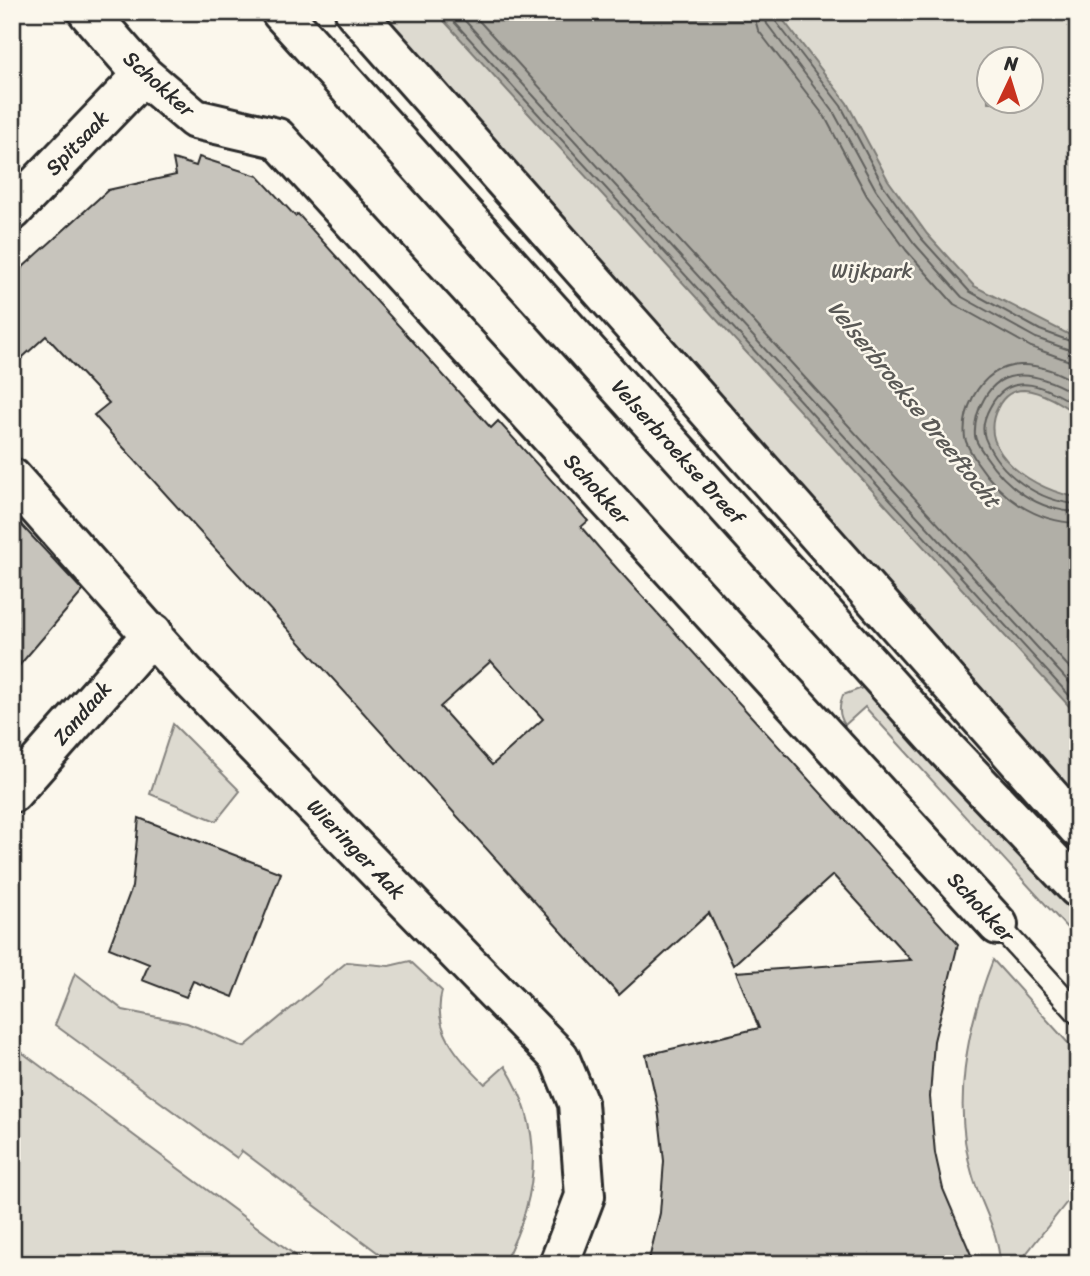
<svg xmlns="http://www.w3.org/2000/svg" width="1090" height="1276" font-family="Sriracha,sans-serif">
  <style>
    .green { fill: #dddad0; stroke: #84827e; stroke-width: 2; fill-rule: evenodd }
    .water { fill: #b1afa7; stroke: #7b7a75; stroke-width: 2 }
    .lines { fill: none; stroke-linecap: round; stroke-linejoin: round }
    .shore { stroke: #61605d; stroke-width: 2 }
    .building { fill: #c7c4bc; stroke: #2b2b2b; stroke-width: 2; fill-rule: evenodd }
    .lane-casing { stroke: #2b2b2b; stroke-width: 26 }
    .street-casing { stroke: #2b2b2b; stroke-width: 44 }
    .secondary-casing { stroke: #2b2b2b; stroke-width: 44 }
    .lane { stroke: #fbf7ec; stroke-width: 21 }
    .street { stroke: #fbf7ec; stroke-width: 38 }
    .secondary { stroke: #fbf7ec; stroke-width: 38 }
    .labels { text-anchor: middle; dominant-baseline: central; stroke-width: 5; stroke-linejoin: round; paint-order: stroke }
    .street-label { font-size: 21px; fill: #2b2b2b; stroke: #fbf7ec }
    .park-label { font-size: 21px; fill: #585754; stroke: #fbf7ec }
    .water-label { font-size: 23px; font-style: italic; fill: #5a5956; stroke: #fbf7ec }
  </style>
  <rect width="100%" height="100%" fill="#fbf7ec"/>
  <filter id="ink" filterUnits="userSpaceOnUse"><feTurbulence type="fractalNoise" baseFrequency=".0143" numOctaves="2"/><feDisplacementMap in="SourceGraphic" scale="14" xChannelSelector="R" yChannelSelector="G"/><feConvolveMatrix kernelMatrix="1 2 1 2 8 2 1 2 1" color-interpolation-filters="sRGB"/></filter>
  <g filter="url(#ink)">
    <path class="green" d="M354,12H1078V813ZM988,60H1030V102H988Z
      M865,687L1017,841L1078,908V940L865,707L845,725C838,714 839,706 843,695Z
      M173,724L240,791L216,821L150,794Z
      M993,960L1078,1054V1188L1018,1264H1000C999,1232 982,1207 973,1177C951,1106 967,1026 993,960Z
      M410,961L442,991C431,1029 459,1059 485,1084L505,1066C546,1131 539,1198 503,1264H393L242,1151L237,1158L55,1025L75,973L123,1010L187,1023L244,1047L347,962L389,966Z
      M12,1045L307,1264H12Z"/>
    <path class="water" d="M436,12H777L847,103L888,180L927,234L974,286L1078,339V415C1063,405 1042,391 1024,390C1012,390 1003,397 998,407C973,453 1038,492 1078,497V716Z"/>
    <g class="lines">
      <path class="shore" d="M445,12L1078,705
        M457,12L1078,692
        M471,12L1078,677
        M753,12L758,30L825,117L867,196L906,250L954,304L1031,347L1078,364
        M764,12L767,24L833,111L876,190L914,243L962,297L1036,338L1078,353
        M773,12L774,19L841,106L883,185L921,238L969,291L1040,330L1078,344
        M1078,384C1040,360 997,353 973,397C966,411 963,423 965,438C967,447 973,455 977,462C1000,497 1035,522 1078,523
        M1078,396C1048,377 1004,360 984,399C977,411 974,422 975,436C976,443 981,449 985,455C1006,487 1038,511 1078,512
        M1078,407C1049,388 1011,367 990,407C985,416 981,427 985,438C999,474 1039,502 1078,504"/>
    </g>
    <path class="building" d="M199,157L258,176L295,216L298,214L491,428L498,421L588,521L581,527L612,563L958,944L934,1041L930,1097L935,1153L943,1189L975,1264H648L660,1213L664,1161L658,1108L646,1055L759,1028L736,972L911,960L833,875L733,965L709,913L619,995L94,415L109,403L46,336L12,367V277L108,190L176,175L173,159L196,166ZM491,661L543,719L492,765L440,707Z
      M12,515L83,591L12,674Z
      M139,818L281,873L233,997L193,981L186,997L142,980L149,964L109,948L132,887Z"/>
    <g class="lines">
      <g class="lane-casing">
        <path id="lane" d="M998,925L1078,1013"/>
      </g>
      <g class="street-casing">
        <path id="street" d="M88,12L143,75L195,119L277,138L998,925
          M12,211L143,75
          M12,478L183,671L559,1057L578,1103L585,1196L559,1264
          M12,793L153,633"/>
      </g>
      <g class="secondary-casing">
        <path id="secondary" d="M281,12L946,749L1078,888
          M355,12L1078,828"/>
      </g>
      <use href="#lane" class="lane"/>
      <use href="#street" class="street"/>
      <use href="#secondary" class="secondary"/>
    </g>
  </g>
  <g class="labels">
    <g class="street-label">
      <text transform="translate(159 84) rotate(42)">Schokker</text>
      <text transform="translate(77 143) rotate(-46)">Spitsaak</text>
      <text transform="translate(678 452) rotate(48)">Velserbroekse Dreef</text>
      <text transform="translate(597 489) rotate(48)">Schokker</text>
      <text transform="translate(82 713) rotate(-49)">Zandaak</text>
      <text transform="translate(356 849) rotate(46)">Wieringer Aak</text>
      <text transform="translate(981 907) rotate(47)">Schokker</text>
    </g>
    <g class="park-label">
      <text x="872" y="271">Wijkpark</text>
    </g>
    <g class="water-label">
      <text transform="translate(914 404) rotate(51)">Velserbroekse Dreeftocht</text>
    </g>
  </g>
  <rect width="1090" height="1276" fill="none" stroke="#fbf7ec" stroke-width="42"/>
  <rect x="21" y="21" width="1048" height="1234" fill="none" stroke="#2b2b2b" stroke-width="2.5" filter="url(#ink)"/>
  <g transform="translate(1010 80) rotate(4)"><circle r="33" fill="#fbf7ec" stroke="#a8a59f" stroke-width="2"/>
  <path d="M0-5L12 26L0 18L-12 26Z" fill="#c8321e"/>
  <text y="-10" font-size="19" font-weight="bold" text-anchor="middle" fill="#2b2b2b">N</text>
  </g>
</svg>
